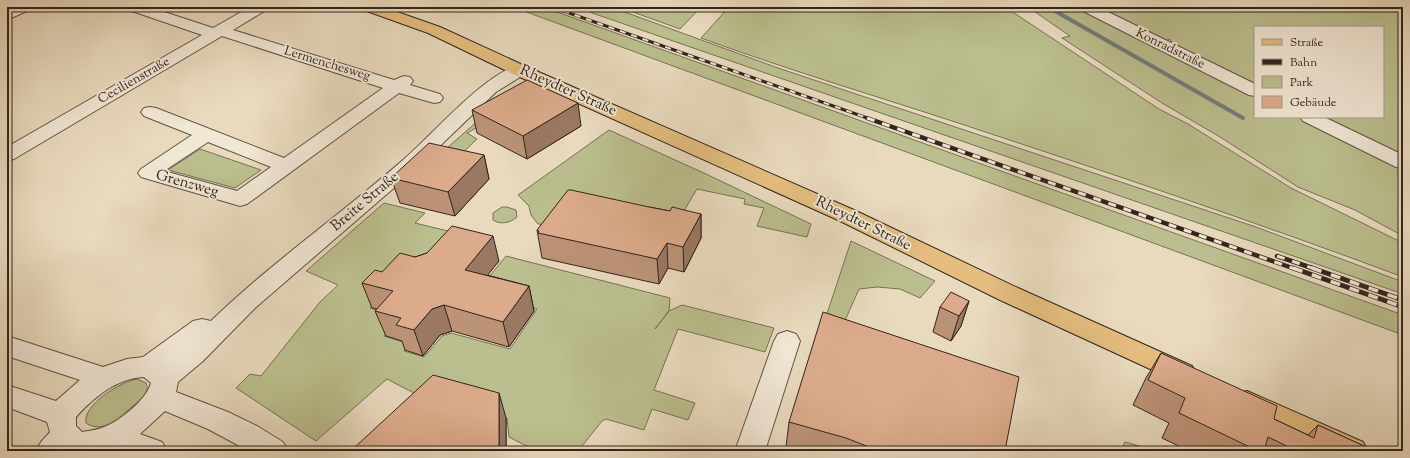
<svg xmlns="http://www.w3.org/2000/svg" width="1410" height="458" font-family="'Sorts Mill Goudy',serif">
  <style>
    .green { fill: #bbbe8e; stroke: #767256 }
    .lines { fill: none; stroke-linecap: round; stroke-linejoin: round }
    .stream { stroke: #717d7c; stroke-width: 4 }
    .minor-casing { stroke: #5f5245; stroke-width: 2 }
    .major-casing { stroke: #31251d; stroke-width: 2 }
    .minor { fill: #f1e7d5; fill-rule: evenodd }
    .major { fill: #e4bd7f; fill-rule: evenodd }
    .rail-far2-casing { stroke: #31251d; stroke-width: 3 }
    .rail-far1-casing { stroke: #31251d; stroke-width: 4.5 }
    .rail-casing { stroke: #31251d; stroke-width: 5 }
    .rail-far2 { stroke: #f1e7d5; stroke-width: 2; stroke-dasharray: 6; stroke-linecap: butt }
    .rail-far1 { stroke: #f1e7d5; stroke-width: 3; stroke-dasharray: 8; stroke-linecap: butt }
    .rail { stroke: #f1e7d5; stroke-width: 3.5; stroke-dasharray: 10; stroke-linecap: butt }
    .wall { fill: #bd9378; stroke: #31251d }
    .shaded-wall { fill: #9a7862; stroke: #31251d }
    .building { fill: #dcab8c; stroke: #31251d }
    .labels { text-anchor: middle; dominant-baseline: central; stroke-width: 4; stroke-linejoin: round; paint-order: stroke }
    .far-street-label { font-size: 13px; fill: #31251d; stroke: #f1e7d5 }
    .street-label { font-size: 15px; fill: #31251d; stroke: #f1e7d5 }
  </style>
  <rect width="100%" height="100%" fill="#e9dabe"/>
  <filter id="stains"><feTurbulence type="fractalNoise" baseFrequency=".005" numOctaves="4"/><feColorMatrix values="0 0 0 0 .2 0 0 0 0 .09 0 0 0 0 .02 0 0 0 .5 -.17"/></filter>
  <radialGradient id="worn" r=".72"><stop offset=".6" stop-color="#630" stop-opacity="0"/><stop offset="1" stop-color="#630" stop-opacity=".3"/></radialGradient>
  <path class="green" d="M513,7H543L1403,315V335Z
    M575,7H611L778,68L1256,227L1403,282V294Z
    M619,7H701L680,29Z
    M729,7H1005L1159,109L1188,124L1291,188L1403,243V277C1253,221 1101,170 949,120C866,93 783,68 701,38Z
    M1028,7H1083L1255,93V117H1304L1403,166V236L1355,210L1298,187L1220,137L1162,103L1062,38L1070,36Z
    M1088,7H1403V159L1315,117H1383V27H1255V88L1174,49L1170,39L1160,44Z
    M514,89L500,115L467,133L477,139L455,160L438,156Z
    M609,130L706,174L811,224L807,237L757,226L764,208L744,204L745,199L697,189L670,234L538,224L531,215L529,206L518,195Z
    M200,149L261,170L235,188L168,170Z
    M384,203L425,213L415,223L456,233L384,292L370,308L394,315L395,323L384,336L409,344L404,351L424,357L442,336L451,333L510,349L537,309L481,295L479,289L506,256L670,298L669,311L655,329L669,311L682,305L774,328L765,352L678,329L654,390L695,403L688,420L652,409L644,430L606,419L602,421L578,451H536L509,437L507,418L441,399L435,404L387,379L316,441L236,388L250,374L261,376L320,302L338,285L306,271Z
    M502,207H507L516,210L517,217C510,223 501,225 493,220V213Z
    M851,241L935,281L920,298L900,289L877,287L859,289L843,325L820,335Z
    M137,379L146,383C147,386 148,389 146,392C144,398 138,402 133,406C121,416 103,435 86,423C82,405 122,381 137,379Z
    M1125,442L1157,451H1121Z"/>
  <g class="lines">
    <path class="stream" d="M1048,7L1243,118"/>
    <g class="minor-casing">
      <path id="minor" d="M12,7H31L29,10L7,20V9Z
        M127,7H149L213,28L250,7H268L266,10L233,30L394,80L404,76L410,77L413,81L410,85L440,94L443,98L440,102L434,103L399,93L247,204L240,206L141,177L138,173L141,169L192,135L144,116L141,112L144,108L150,107L156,108L284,158L383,88L222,36L14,159L7,161V147L202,35L129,10ZM208,142L271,167L237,191L164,171Z
        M1079,7H1098L1255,84V96L1249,95L1081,10Z
        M519,65L525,66L527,70L525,74L496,92L417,168L255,308L203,361L178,382L176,392L228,412L257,426L283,442L288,451H249L208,429L165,411L140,434L162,442L167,451H117L112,449L107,451H36L41,442L50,432L47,422L7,407V385L56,401L80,380L7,356V336L103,367L127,359L143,357L193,321L202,319L211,321C271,263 340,215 403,160C432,135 484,74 519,65ZM144,377L151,383C147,399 119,422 104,427C97,430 88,431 82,432L76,426V417C93,398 117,378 144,377Z
        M1300,117H1324L1403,155V169L1396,167L1303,121Z
        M787,331L796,334L800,341L765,451H735L774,341L778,334Z"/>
    </g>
    <g class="major-casing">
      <path id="major" d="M362,7H383L440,27L525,66L854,210L1018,288L1192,366L1196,373L1192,380L1183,384L1174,380L1000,300L838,220L513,74L428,33L364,10Z
        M1247,391L1363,442L1368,451H1324L1237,410L1233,402L1237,394Z"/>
    </g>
    <use href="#minor" class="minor"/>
    <use href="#major" class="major"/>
    <g class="rail-far2-casing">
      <path id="rail-far2" d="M552,7L870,119"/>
    </g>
    <g class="rail-far1-casing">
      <path id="rail-far1" d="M867,118L1295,269
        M1277,256L1315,269"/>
    </g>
    <g class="rail-casing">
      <path id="rail" d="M1293,268L1403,307
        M1312,268L1403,300"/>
    </g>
    <use href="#rail-far2" class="rail-far2"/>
    <use href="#rail-far1" class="rail-far1"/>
    <use href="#rail" class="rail"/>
  </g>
  <path class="wall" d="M472,110L581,126L527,159L477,133Z
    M484,155L489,179L455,216L400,203L391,178Z
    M649,207L670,211L701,214V238L684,272L668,268L659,284L542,258L537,230Z
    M427,253L499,261L487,275L529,286L534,311L509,347L452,331L440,335L423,356L405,350L402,341L386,336L375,311L377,309L372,308L362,283L382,272L415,257Z
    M969,301L961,326L951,341L933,332L940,307Z
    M1161,353L1274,419L1308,435L1318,425L1375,451H1189L1162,438L1169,423L1133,405L1146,378Z
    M506,418V451H357L355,447Z
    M789,422L1005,451H798L786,447Z"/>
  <path class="shaded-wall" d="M578,103L581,126L527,159L523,136Z
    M484,155L489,179L455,216L448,192Z
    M701,214V238L684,272L683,247Z
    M493,236L499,261L472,295L465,270Z
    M667,243L668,268L659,284L657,259Z
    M529,286L534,311L509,347L503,322Z
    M969,301L961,326L951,341L959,316Z
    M444,305L452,331L440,335L423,356L414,330L432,309Z
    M499,393L506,418V451H499Z"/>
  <path class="building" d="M527,80L578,103L523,136L472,110Z
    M429,143L484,155L448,192L391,178Z
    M568,190H571L649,207L670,211L672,207L701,214L683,247L667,243L657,259L538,233L539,231L537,230Z
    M452,226L493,236L465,270L529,286L503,322L444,305L432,309L414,330L396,325L401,318L375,311L393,291L362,283L375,270L382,272L400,253L415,257L427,253Z
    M951,292L969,301L959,316L940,307Z
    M823,312L1019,377L1005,451H879L846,438L789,422Z
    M1161,353L1277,406L1274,419L1314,438L1318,425L1375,451H1297L1268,437L1264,451H1258L1179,413L1185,398L1148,380Z
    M433,375L499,393V451H361L355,447Z"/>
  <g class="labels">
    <g class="far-street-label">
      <text transform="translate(1170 49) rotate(26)">Konradstraße</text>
      <text transform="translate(327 64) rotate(17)">Lermenchesweg</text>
      <text transform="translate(134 81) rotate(-30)">Cecilienstraße</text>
    </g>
    <g class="street-label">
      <text transform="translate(568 91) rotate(24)">Rheydter Straße</text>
      <text transform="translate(187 184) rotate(16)">Grenzweg</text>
      <text transform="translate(365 202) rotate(-40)">Breite Straße</text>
      <text transform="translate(863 224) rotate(26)">Rheydter Straße</text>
    </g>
  </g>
  <rect width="1410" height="458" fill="none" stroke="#e9dabe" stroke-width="24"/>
  <rect x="8" y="8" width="1394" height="442" fill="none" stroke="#31251d" stroke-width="2"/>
  <rect x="12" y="12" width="1386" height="434" fill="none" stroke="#31251d"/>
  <rect x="1254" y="26" width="130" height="92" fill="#f1e7d5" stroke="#a4998b"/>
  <rect x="1262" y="39" width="20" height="6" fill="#e4bd7f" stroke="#a4998b"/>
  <text x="1290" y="46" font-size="12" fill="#31251d">Straße</text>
  <rect x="1262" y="59" width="20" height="6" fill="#31251d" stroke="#a4998b"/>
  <text x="1290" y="66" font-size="12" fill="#31251d">Bahn</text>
  <rect x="1262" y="76" width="20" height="12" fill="#bbbe8e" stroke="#a4998b"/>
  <text x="1290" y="86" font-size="12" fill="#31251d">Park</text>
  <rect x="1262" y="96" width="20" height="12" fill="#dcab8c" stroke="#a4998b"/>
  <text x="1290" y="106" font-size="12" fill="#31251d">Gebäude</text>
  <rect width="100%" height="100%" filter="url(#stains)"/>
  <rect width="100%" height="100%" fill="url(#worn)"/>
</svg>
